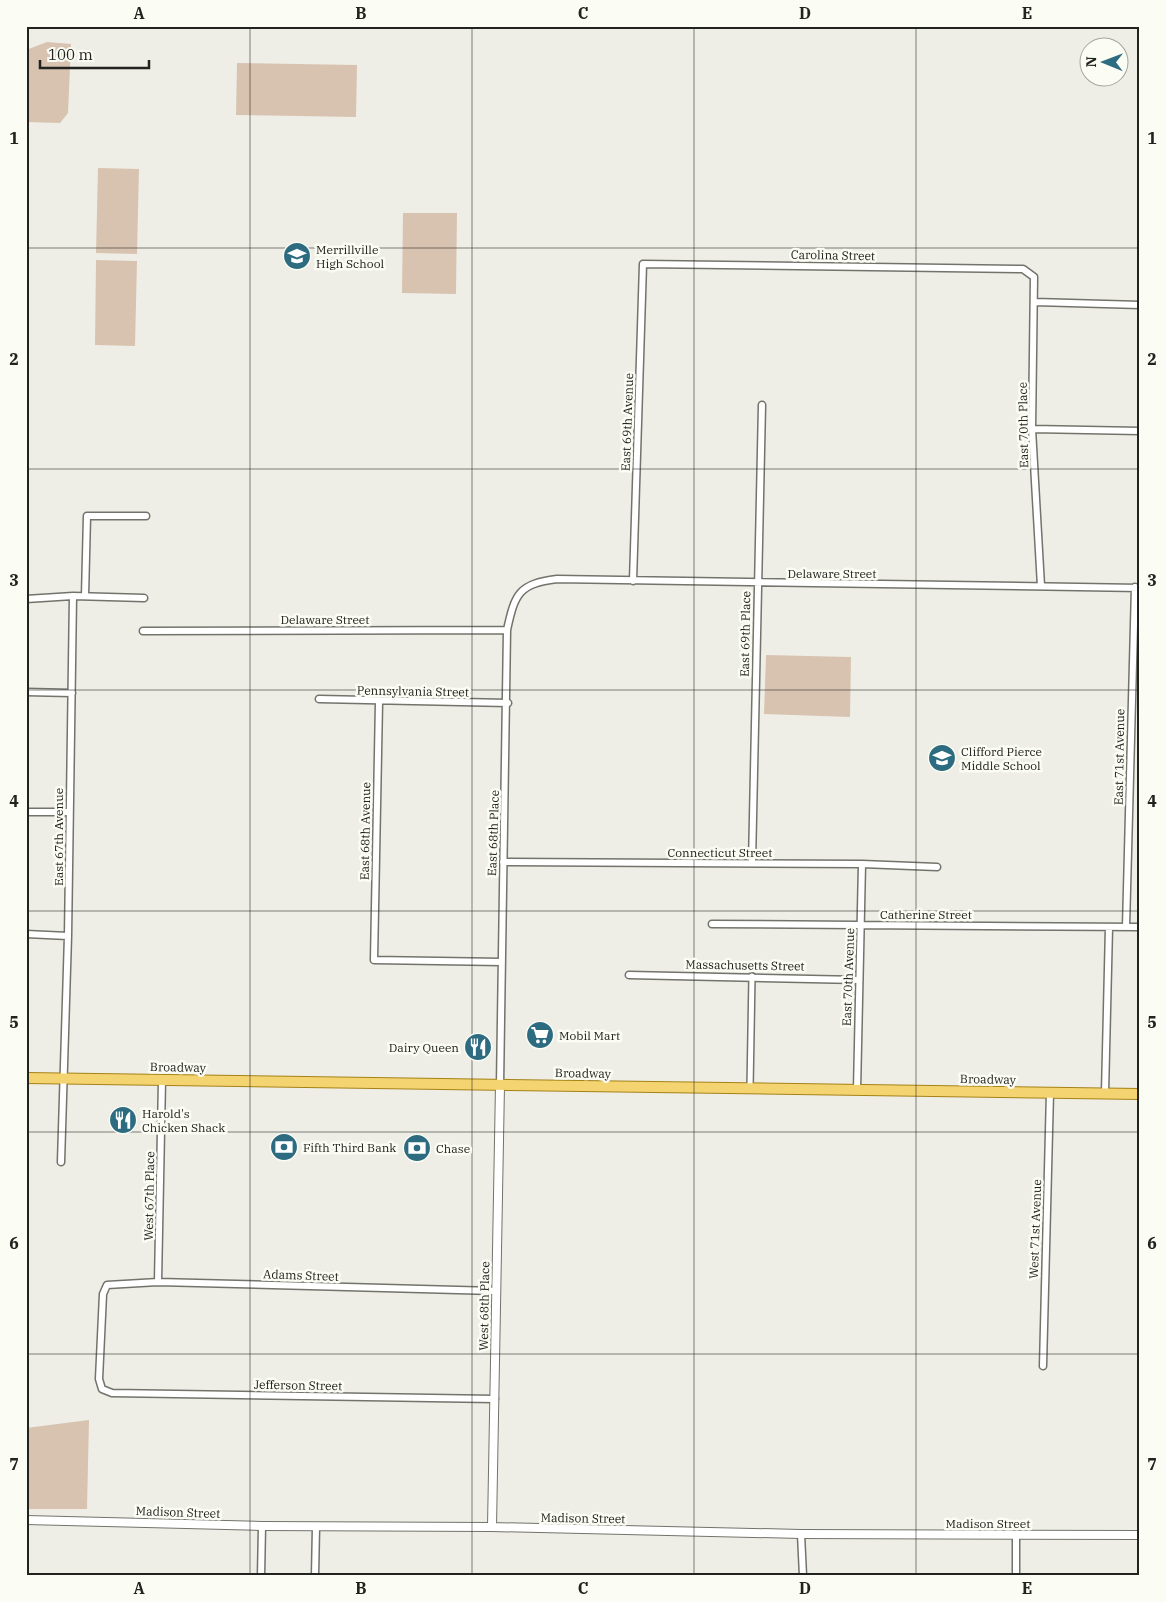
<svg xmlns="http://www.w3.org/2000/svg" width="1166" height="1602" font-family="'IBM Plex Serif',serif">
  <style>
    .green { fill: #d8c3b1 }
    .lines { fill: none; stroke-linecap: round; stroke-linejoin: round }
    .pedestrian-casing { stroke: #72736b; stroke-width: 8 }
    .minor-casing { stroke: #72736b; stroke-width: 9 }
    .tertiary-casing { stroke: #72736b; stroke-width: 10 }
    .primary-casing { stroke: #a58217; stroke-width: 12 }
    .pedestrian { stroke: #fff; stroke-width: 5 }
    .minor { stroke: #fff; stroke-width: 6 }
    .tertiary { stroke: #fff; stroke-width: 8 }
    .primary { stroke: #f4d371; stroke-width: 10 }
    .grid { fill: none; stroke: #22221f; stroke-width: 1; stroke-opacity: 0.55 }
    .labels { text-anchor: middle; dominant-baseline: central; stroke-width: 5; stroke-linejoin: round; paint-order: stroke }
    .poi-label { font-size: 12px; fill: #22221f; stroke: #fbfcf3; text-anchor: start }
    .street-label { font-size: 12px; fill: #22221f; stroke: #fbfcf3 }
    .neatline { fill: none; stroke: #22221f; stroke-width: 2 }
    .grid-label { font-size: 16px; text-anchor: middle; font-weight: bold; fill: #22221f }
  </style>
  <rect width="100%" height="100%" fill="#eeeee6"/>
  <path class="green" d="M47,42L71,44L68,113L60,123L26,122V50Z
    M237,63L357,65L356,117L236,115Z
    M98,168L139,169L137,254L96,253Z
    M403,213H457L456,294L402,293Z
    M96,260L137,261L135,346L95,345Z
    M766,655L851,657L850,717L764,714Z
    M89,1420L87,1509H26V1428Z"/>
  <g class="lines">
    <g class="pedestrian-casing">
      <path id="pedestrian" d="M750,1088L752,976"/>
    </g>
    <g class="minor-casing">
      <path id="minor" d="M1035,302L1140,305
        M1032,429L1140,431
        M633,581L643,264L1023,269L1034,277L1032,429L1041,586
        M85,596L87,516H146
        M26,599L73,596L144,598
        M143,631L507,630
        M26,692L72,693
        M319,699L508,703
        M379,702L374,960L502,962
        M26,812H69
        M503,862L862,864L937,867
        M752,863L762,405
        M712,924L1140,927
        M1126,927L1135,587
        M26,934L68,936
        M629,975L859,980
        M500,1085L507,630C515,593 519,584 557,579L1140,588
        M857,1090L862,864
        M1105,1093L1109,927
        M61,1162L68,936L73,596
        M158,1282L162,1080
        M1043,1366L1050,1092
        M495,1399L112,1393L102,1389L99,1379L103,1294L107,1285L158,1282L495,1291
        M801,1534L803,1576
        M261,1576L262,1526
        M315,1576L316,1527
        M1016,1576V1535"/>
    </g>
    <g class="tertiary-casing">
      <path id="tertiary" d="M26,1520L262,1526L492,1527L801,1534L1140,1535
        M492,1527L500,1085"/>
    </g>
    <g class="primary-casing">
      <path id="primary" d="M26,1078L1140,1094"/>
    </g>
    <use href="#pedestrian" class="pedestrian"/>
    <use href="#minor" class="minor"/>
    <use href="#tertiary" class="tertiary"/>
    <use href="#primary" class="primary"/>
  </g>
  <path class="grid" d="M250,26V1576M472,26V1576M694,26V1576M916,26V1576M26,248H1140M26,469H1140M26,690H1140M26,911H1140M26,1132H1140M26,1354H1140"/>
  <defs>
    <g id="school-disc" transform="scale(1.4375)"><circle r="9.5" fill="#2c6b80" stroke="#fbfcf3"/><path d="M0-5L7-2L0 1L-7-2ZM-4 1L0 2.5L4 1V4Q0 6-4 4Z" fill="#fff"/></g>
    <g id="supermarket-disc" transform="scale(1.4375)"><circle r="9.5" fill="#2c6b80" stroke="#fbfcf3"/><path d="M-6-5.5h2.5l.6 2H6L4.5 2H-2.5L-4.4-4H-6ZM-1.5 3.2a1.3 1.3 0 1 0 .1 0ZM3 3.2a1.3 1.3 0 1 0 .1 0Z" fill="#fff"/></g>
    <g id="restaurant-disc" transform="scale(1.4375)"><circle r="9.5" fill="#2c6b80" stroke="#fbfcf3"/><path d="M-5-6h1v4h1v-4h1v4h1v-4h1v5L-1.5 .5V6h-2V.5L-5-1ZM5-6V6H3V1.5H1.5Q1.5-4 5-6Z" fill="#fff"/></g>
    <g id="bank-disc" transform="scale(1.4375)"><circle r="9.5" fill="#2c6b80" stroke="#fbfcf3"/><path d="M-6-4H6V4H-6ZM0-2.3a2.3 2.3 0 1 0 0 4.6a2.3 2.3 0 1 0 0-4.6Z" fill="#fff"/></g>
  </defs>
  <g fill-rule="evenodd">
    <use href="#school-disc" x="297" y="256"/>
    <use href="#school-disc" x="942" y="758"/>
    <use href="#supermarket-disc" x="540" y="1035"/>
    <use href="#restaurant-disc" x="478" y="1047"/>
    <use href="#restaurant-disc" x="123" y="1120"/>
    <use href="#bank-disc" x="284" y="1147"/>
    <use href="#bank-disc" x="417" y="1148"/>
  </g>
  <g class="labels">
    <g class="poi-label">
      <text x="316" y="249">Merrillville<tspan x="316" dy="14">High School</tspan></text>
      <text x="961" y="751">Clifford Pierce<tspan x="961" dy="14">Middle School</tspan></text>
      <text x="559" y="1035">Mobil Mart</text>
      <text x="459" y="1047" text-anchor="end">Dairy Queen</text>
      <text x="142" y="1113">Harold's<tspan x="142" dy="14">Chicken Shack</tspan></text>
      <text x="303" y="1147">Fifth Third Bank</text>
      <text x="436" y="1148">Chase</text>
    </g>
    <g class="street-label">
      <text transform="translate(833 255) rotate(1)">Carolina Street</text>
      <text transform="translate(627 422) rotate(-88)">East 69th Avenue</text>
      <text transform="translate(1023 425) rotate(-91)">East 70th Place</text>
      <text x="832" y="573">Delaware Street</text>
      <text x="325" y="619">Delaware Street</text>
      <text transform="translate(745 634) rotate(-89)">East 69th Place</text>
      <text transform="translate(413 691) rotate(1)">Pennsylvania Street</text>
      <text transform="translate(1119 757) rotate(-89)">East 71st Avenue</text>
      <text transform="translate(365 831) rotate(-89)">East 68th Avenue</text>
      <text transform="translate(493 833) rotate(-88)">East 68th Place</text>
      <text transform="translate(58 837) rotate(-90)">East 67th Avenue</text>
      <text x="720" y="852">Connecticut Street</text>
      <text x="926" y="914">Catherine Street</text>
      <text transform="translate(745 965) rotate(1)">Massachusetts Street</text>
      <text transform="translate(848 977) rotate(-88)">East 70th Avenue</text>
      <text transform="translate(178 1067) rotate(1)">Broadway</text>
      <text transform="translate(583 1073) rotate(1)">Broadway</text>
      <text transform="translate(988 1079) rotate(1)">Broadway</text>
      <text transform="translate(149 1196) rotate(-89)">West 67th Place</text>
      <text transform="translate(1035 1229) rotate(-88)">West 71st Avenue</text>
      <text transform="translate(301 1275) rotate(2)">Adams Street</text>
      <text transform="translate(484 1306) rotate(-89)">West 68th Place</text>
      <text transform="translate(298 1385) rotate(1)">Jefferson Street</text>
      <text transform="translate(178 1512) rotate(2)">Madison Street</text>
      <text transform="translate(583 1518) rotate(1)">Madison Street</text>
      <text x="988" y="1523">Madison Street</text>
    </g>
  </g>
  <rect width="1166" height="1602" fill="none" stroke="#fbfcf3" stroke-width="55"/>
  <g transform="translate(1104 62) rotate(271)"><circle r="24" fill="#fbfcf3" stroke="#a4a59e"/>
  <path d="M0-4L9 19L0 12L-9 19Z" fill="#2c6b80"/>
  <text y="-8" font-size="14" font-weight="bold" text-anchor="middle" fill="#22221f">N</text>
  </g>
  <path d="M40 60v8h109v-8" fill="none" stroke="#22221f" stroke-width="2.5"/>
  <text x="48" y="60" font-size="15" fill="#22221f" stroke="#fbfcf3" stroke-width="4" paint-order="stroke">100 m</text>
  <rect x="28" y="28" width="1110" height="1546" class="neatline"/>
  <g class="grid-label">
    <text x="139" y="19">A</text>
    <text x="361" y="19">B</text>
    <text x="583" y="19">C</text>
    <text x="805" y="19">D</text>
    <text x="1027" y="19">E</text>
    <text x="14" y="144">1</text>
    <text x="1152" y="144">1</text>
    <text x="14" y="365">2</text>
    <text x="1152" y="365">2</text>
    <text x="14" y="586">3</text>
    <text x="1152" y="586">3</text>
    <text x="14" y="807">4</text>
    <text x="1152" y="807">4</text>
    <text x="14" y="1028">5</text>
    <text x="1152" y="1028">5</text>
    <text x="14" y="1249">6</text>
    <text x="1152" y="1249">6</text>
    <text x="14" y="1470">7</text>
    <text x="1152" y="1470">7</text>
    <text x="139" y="1594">A</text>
    <text x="361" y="1594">B</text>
    <text x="583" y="1594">C</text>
    <text x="805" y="1594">D</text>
    <text x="1027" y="1594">E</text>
  </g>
</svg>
